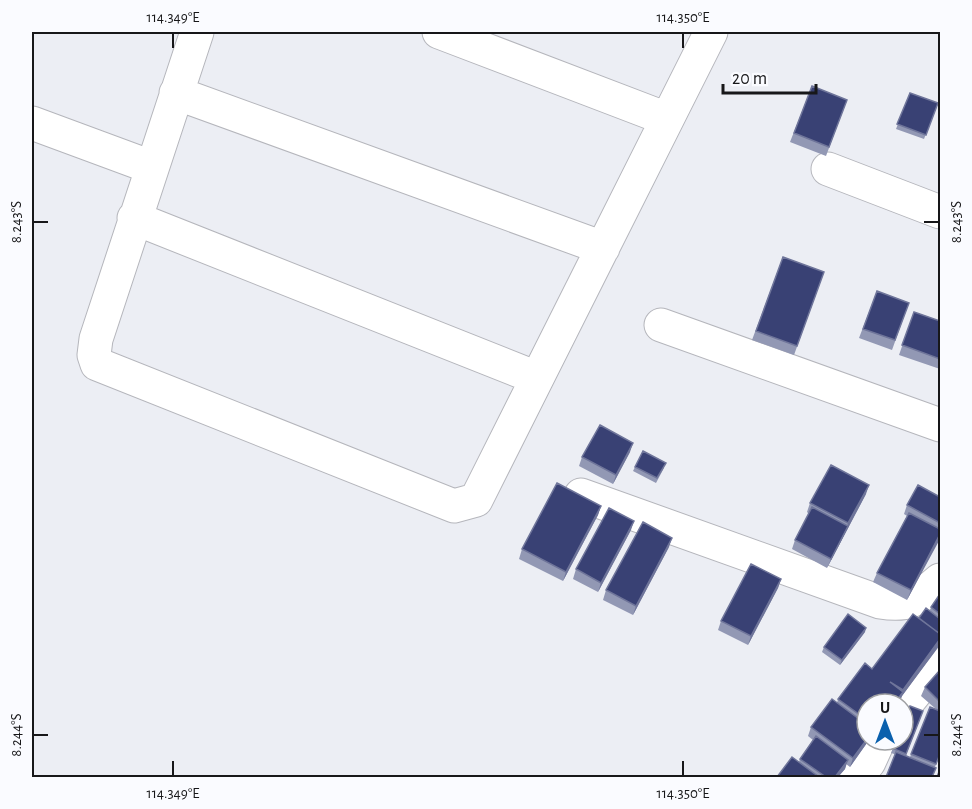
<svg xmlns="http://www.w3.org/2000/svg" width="972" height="809" font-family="'Alegreya Sans',sans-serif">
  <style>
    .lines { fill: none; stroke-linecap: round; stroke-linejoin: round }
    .minor-casing { stroke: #b5b6bc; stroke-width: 35 }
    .minor { stroke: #fff; stroke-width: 33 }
    .wall { fill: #9298b4 }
    .shaded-wall { fill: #6f759a }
    .building { fill: #394174; stroke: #6f759a; stroke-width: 1.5 }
    .ticks { fill: none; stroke: #171719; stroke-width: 2 }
    .neatline { fill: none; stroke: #171719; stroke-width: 2 }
    .ticks-label { font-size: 15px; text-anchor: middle; fill: #171719 }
  </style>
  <rect width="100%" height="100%" fill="#eceef4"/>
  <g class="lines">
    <g class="minor-casing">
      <path id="minor" d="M197,32L96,339L94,355L97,364L454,506L476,500L711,32
        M439,32L667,119
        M176,93L603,248
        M32,123L151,167
        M828,169L940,212
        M134,218L537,378
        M661,325L940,425
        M581,495L880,602C912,607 917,599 940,580
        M903,708L940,662
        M856,778L869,762L879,740"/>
    </g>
    <use href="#minor" class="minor"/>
  </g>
  <path class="wall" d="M812,86L847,100L826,156L790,142Z
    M910,93L938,103L924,139L896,129Z
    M783,257L824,272L794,355L752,340Z
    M877,291L909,303L892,350L859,338Z
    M914,312L940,321V369L899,355Z
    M630,452L613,484L579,466L582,457Z
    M635,467L664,468L656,483L633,471Z
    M866,494L827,568L792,549L795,540L809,514L807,512L810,503Z
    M940,497V537L907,600L873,582L877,573L907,516L904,514L907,505Z
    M601,506L598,515L563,581L519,559L522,549Z
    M631,530L598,592L573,579L576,569Z
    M669,547L633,615L603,600L606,590Z
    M781,579L778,588L748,645L718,630L721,621Z
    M940,594V645V644L902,696L898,704H867V740H869L850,767L846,764L845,769L838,777H777L799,762L800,759L813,740L808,736L811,727L837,703L838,699L872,669L919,618L930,611L931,607Z
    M865,632L840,665L822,652L824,647Z
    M940,670V754L935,767L891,753L896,740L923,711L906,755L910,757L930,707L936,709L921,696L925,687Z"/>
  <path class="shaded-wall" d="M633,443L630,452L613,484L616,475Z
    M869,485L866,494L827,568L831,559L846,530L848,523Z
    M601,506L598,515L563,581L566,572Z
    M634,521L631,530L598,592L601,583Z
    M940,534V539L907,600L911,590Z
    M672,538L669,547L633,615L636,606Z
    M781,579L778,588L748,645L751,636Z
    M866,628L865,632L840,665L842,660Z
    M940,639V645L902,696L900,701L898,704H894L901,695L903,690Z
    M867,739V740H869L850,767L853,758Z
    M848,760L845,769L838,777H835Z"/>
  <path class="building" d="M812,86L847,100L829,147L794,133Z
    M910,93L938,103L926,135L897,124Z
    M783,257L824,272L797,346L756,331Z
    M877,291L909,303L895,340L863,329Z
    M914,312L940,321V359L902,345Z
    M600,425L633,443L616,475L582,457Z
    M643,451L666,463L657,478L635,467Z
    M831,465L869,485L848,523L810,503Z
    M557,483L601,506L566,572L522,549Z
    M918,485L940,497V523L907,505Z
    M812,507L848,526L831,559L795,540Z
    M609,508L634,521L601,583L576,569Z
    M909,513L940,529V534L911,590L877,573Z
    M643,522L672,538L636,606L606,590Z
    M751,564L781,579L751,636L721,621Z
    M940,594V614L931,607Z
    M926,608L940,619V634L919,618Z
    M848,614L866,628L842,660L824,647Z
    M913,614L940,634V639L903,690L890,682L903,692L894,704H867V720L838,699L865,663L872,669Z
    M940,670V702L925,687Z
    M832,699L867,725V739L853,758L811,727Z
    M910,706L923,711L906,754L892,748L896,740H903V722Z
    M930,707L940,711V754L936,764L911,754Z
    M816,736L848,760L835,777H826L800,759Z
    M896,752L936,768L932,777H886Z
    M792,757L819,777H777Z
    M940,769V777H937Z"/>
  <path class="ticks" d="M173,33V48M683,33V48M33,222H48M924,222H939M33,735H48M924,735H939M173,761V776M683,761V776"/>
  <rect width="972" height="809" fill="none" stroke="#fafbff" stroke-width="66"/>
  <g transform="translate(885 722)"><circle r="28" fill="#fafbff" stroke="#9fa0a3" stroke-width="1.5"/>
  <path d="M0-4.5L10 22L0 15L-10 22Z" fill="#0a60ad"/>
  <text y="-9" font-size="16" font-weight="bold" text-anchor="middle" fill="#171719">U</text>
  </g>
  <path d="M723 84v9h93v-9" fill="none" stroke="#171719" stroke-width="3"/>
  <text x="732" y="84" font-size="18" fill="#171719" stroke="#fafbff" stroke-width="4.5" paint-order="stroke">20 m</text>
  <rect x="33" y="33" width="906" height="743" class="neatline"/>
  <g class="ticks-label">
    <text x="173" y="22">114.349°E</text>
    <text x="683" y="22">114.350°E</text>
    <text transform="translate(16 222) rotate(-90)" y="5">8.243°S</text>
    <text transform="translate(956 222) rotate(-90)" y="5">8.243°S</text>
    <text transform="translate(16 735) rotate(-90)" y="5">8.244°S</text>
    <text transform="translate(956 735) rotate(-90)" y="5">8.244°S</text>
    <text x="173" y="798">114.349°E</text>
    <text x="683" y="798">114.350°E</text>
  </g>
</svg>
